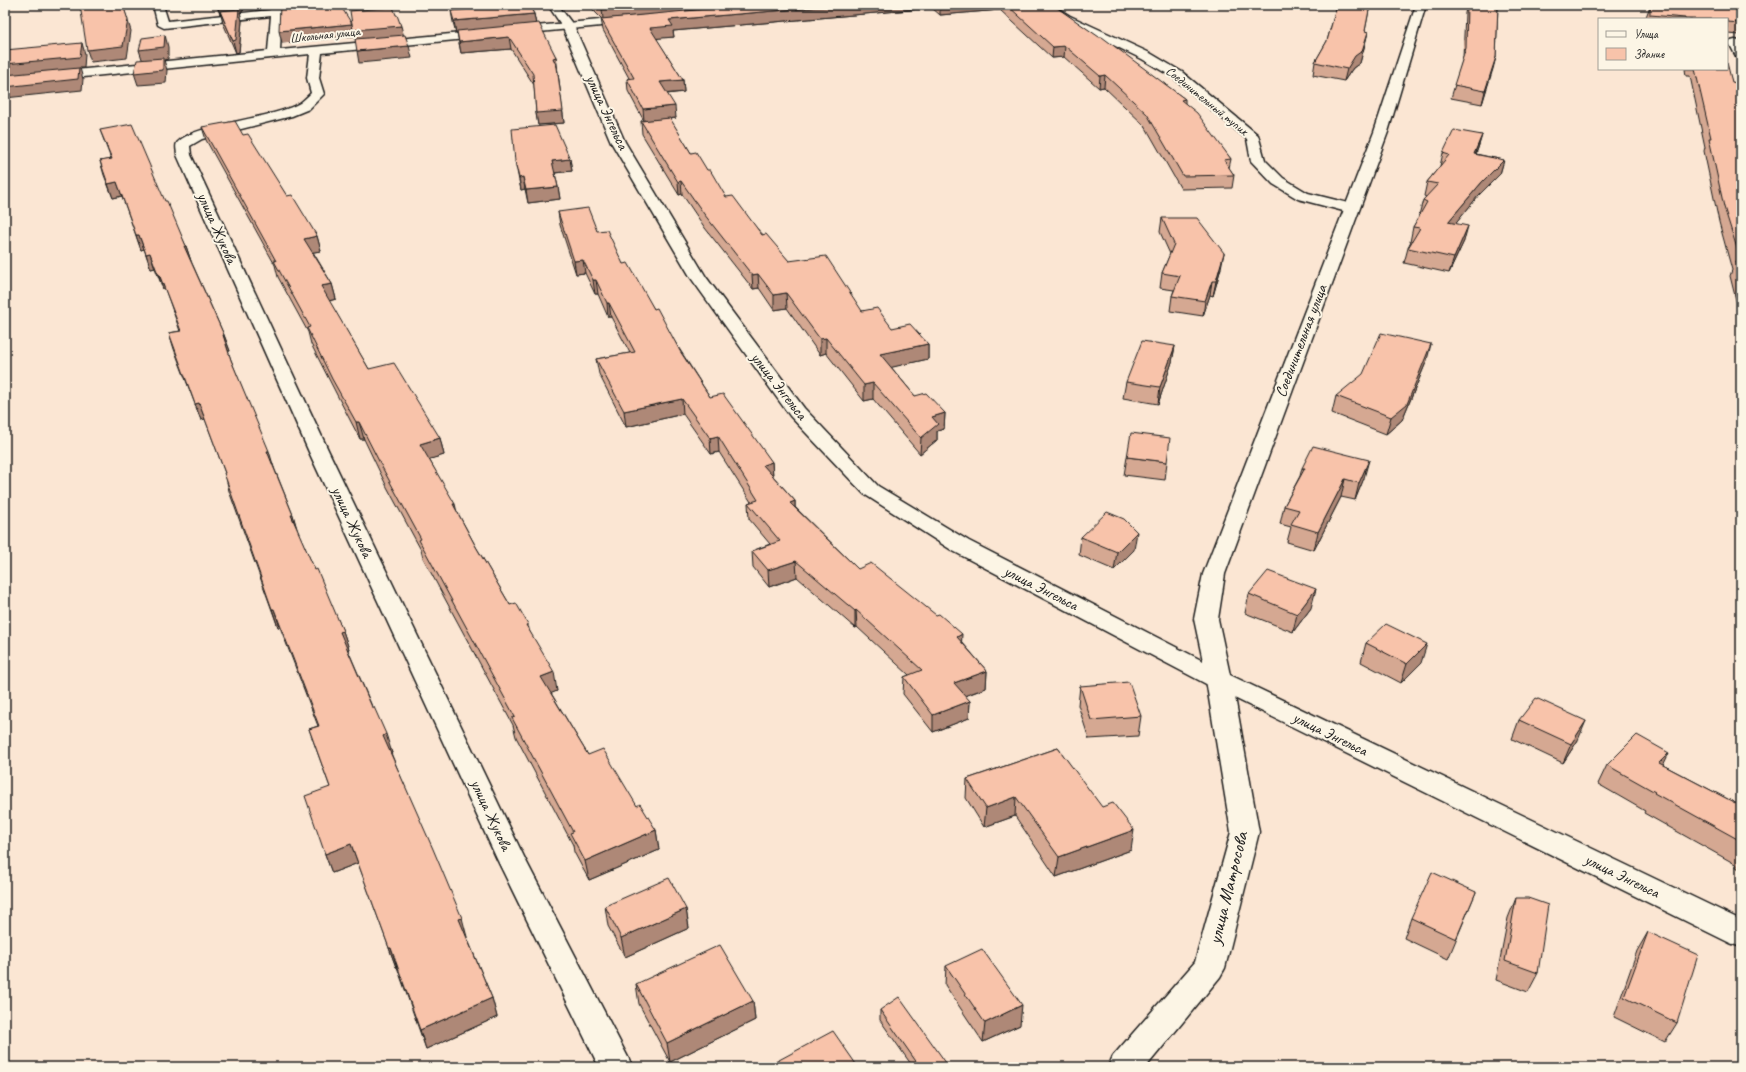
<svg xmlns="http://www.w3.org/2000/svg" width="1746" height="1072" font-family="Caveat,sans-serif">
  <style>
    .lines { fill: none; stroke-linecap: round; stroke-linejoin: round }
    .minor-casing { stroke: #1c1c1c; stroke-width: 3 }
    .tertiary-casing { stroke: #1c1c1c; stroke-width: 3 }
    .minor { fill: #fcf5e5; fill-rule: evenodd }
    .tertiary { fill: #fcf5e5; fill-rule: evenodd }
    .wall { fill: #d5a892; stroke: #1c1c1c }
    .shaded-wall { fill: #ae8877; stroke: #1c1c1c }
    .building { fill: #f8c3aa; stroke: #1c1c1c }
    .labels { text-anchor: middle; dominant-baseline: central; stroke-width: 4; stroke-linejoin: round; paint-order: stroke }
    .far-street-label { font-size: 13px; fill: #1c1c1c; stroke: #fcf5e5 }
    .street-label { font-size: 16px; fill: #1c1c1c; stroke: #fcf5e5 }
    .near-street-label { font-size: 19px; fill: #1c1c1c; stroke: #fcf5e5 }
  </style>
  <rect width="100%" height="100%" fill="#fbe6d3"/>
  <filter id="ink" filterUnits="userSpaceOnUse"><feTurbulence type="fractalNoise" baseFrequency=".025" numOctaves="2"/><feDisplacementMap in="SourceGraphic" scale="8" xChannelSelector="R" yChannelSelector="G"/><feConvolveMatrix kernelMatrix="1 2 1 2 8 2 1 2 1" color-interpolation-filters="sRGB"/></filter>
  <g filter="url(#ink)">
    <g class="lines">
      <g class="minor-casing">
        <path id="minor" d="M153,5H163L168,21L270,10L268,5H278L282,12L280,50L632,17L638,20L632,23L322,53L319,78L324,94L309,109L292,116L202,139L190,146L191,155L329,452L525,859L633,1067H599L497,859L309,452L177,155C177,151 175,146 177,143C192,124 274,119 300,103C304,100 308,96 311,93L307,78L310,54L5,85V77L268,51L271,16L164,28L158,25Z
          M1039,5H1052L1070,16L1150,53L1182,72L1258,135L1265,160L1283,178L1308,193L1356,205L1359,208L1356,211L1351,213L1298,199L1273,184L1251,161L1247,139L1174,78L1142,59L1062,20Z
          M1735,40L1739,41L1741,43V59L1737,58L1729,43L1731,41Z
          M1219,671L1228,674L1232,680L1259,832L1225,968L1220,977L1146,1067H1108L1113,1056L1195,962L1231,832L1206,680L1210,674Z"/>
      </g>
      <g class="tertiary-casing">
        <path id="tertiary" d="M548,5H558L574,26L625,142L706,277L804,408L878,486L969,541L1203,661L1194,619L1203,574L1374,132L1416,5H1426L1388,132L1225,574L1218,619L1230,675L1741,920V947L1730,943L1210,686L953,551L864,494L790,416L691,278L611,142L562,26Z"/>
      </g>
      <use href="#minor" class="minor"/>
      <use href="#tertiary" class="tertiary"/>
    </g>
    <path class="wall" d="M216,5H244L243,11L240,12L242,21L239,52L236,53L223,23L221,14H220Z
      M486,5H529L534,14L536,24L556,57L564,123L538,125L536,113L534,85L511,49L461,53L457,33H456L453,22L451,11L488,7Z
      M591,5H1053L1185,99V103L1231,159L1229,168L1234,175L1232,188L1181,189L1145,126L1104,87L1099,88L1064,57L1052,58L1000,10L940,15L932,8L673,31L674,37L656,38L683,80L684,92L667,94L676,118L670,119L691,153L707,170L726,197L789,261L862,311L892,328L928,344V359L891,367L915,396L945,413L944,429L937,431V440L920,454L873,399L864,401L826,353L820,355L787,308L774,310L759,288L753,289L705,228L682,194L679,195L642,134L641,121H644L628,91L627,79L629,78L603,30L601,19H602L594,11Z
      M1337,5H1371L1369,10L1365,31L1368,32L1365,44L1360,63L1353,68L1344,81L1313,75L1315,62L1327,41Z
      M1467,5H1498L1496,57L1482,104L1451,98L1463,58L1465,13Z
      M1741,5V35L1727,34V19H1646V17L1650,6Z
      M1685,69H1727L1732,82L1741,98V327L1738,308L1730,276L1732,270L1719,222L1704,151L1705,147L1690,76H1686Z
      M202,127L243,135L287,196L317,236L321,251L313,252L332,284L336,299L329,301L369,369L440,438L444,455L429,459L475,545L510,605L530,632L557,691L551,693L588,755L637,806L656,830L659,850L589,880L574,852L573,845L516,737L513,725L423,558L421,550L387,487L364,439H360L337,395L311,344L308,332L278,277L275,265L206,140Z
      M100,130L165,201L186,246L191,261L224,335L230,351H228L231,360L293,515L297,530L315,570L343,631L349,649L348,650L392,753H391L492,998L497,1017L426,1049L397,967H396L358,863L332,873L325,854L330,787L309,729L318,726L280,627H278L229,491L225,473L205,419L201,420L174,349L169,333L180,331L165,289H163L155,268L151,269L144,249L141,250L122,196L113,198L104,175L100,161L111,159Z
      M1482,135L1478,148L1476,154L1504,160L1500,174L1478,196L1456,223L1464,241L1449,273L1404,263L1408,248L1411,242H1410L1413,227L1420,215H1419L1423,200L1426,197L1424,196L1427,182L1440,166L1443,153Z
      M570,159L572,171L555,173L558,187L560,199L528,203L525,189L521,190L515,161Z
      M558,212L597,231L623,264L654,309L710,397L772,462L773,476L795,501V507L858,569L962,642L987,671L986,688L965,696L970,701L969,718L933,732L903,694L904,677L909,675L857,627L855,628L797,577L769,587L753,567L752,551L770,544L749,519L748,503L751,502L719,452L711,454L683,414L626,427L599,374L596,359L630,353L611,317H608L598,294H595L585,273L576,274L560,225Z
      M1162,218L1221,268L1213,296L1210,295L1203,316L1170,311L1172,296L1174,290L1160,288L1162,273L1170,254L1160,232Z
      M1175,346L1172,362L1158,404L1123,398L1126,382Z
      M1427,360L1402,420L1386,434L1332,413L1336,396Z
      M1127,457L1167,462L1165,480L1124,475Z
      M1302,468L1364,478L1355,500L1341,497L1314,550L1287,542L1291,527L1280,524L1284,506L1300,476Z
      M1081,537L1134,550L1114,570L1079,555Z
      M1249,594L1311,608L1293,632L1245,613Z
      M1366,643L1421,663L1401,683L1361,662Z
      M1080,686L1141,716L1138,736L1089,739L1078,705Z
      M1519,720L1578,740L1563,763L1512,739Z
      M1058,748L1131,850L1056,877L1015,816L984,827L966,798L967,779Z
      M1607,765H1663L1741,806V870L1736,867L1737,865L1644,813L1645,811L1598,784Z
      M1476,892L1448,959L1404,938L1411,918Z
      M1516,898L1538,973L1528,992L1496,980L1508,918Z
      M605,906L686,909L689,928L625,957L608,926Z
      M1648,932L1677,1023L1665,1042L1614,1017L1637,951Z
      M946,966L1020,1025L983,1042L945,985Z
      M636,984L753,1001L755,1020L670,1062L639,1004Z
      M880,1010L949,1067H913L880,1020Z"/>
    <path class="shaded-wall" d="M123,5L131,31L127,58L91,62L87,50Z
      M217,5H244L243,11L240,12L242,21L239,52L236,53L233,41L220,11L221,14H220Z
      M262,5H267L268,9H263Z
      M643,5H762L603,19L602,9Z
      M844,5H932V8L673,31L674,37L651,39L650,28L669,20Z
      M940,5H1001L1000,10L940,15Z
      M534,14L536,25L456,33L454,21Z
      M352,24L401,26L404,37L356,42L355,36L282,43L279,31Z
      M1368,32L1365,44L1360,63L1353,68L1344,81L1347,69Z
      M165,35L168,47V59L164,60L167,70L166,83L138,85L134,73L143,62L139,50Z
      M509,37L511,49L461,53L459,42Z
      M82,43L85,54L84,68H80L83,79L82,90L5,98V64Z
      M409,46L412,58L359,63L357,51Z
      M1065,46L1064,57L1052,58L1053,47Z
      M556,57L564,123L538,125L536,113L553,58Z
      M1496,57L1493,69L1482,104L1485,91Z
      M1105,75L1104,87L1099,88L1100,76Z
      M683,80L684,92L662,94L660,82Z
      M675,106L676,118L644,121L643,109Z
      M1482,135L1478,148L1470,167L1474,154Z
      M570,159L572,171L554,173L552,161Z
      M1504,160L1500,174L1478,196L1445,237L1448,222L1482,182Z
      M523,177L525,189L521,190L519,178Z
      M681,181L682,194L679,195L678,182Z
      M117,182L122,196L113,198L108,184Z
      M558,187L560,199L528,203L526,190Z
      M1468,226L1464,241L1449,273L1454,258Z
      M136,235H139L144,249L141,250Z
      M317,236L321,251L308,253L304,239Z
      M184,246H186L191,261H189Z
      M150,253L155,268L151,269L146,254Z
      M1224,253L1221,268L1213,296L1216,281Z
      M583,260L585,273L576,274L574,261Z
      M158,274H159L165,289H163Z
      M758,274L759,288L753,289L752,275Z
      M593,280H596L598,294H595Z
      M1212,281L1210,295L1203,316L1205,301Z
      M332,284L336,299L325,302L321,286Z
      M786,293L787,308L774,310V295Z
      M607,303H609L611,317H608Z
      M223,335H224L230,351H228Z
      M826,338V353L820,355V339Z
      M928,344V359L880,370V354Z
      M1431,344L1427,360L1402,420L1386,434L1391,417Z
      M1175,346L1172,362L1158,404L1160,387Z
      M873,383V399L864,401V385Z
      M682,399L683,414L626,427L624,411Z
      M199,403L205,419L201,420L195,404Z
      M945,413L944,429L937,431V440L920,454L921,438L932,417Z
      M356,422H359L364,439H360Z
      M718,436L719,452L711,454L710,438Z
      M440,438L444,455L424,461L420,444Z
      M267,451H269L274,468H272Z
      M1369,460L1364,478L1355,500L1359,483Z
      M772,462L773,478L763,465Z
      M1345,479L1341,497L1314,550L1318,532Z
      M795,501V517L790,503Z
      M453,504H455L459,521Z
      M291,515H293L298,532Z
      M1137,532L1134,550L1114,570L1117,552Z
      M796,561L797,577L769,587L768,570Z
      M1316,589L1311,608L1293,632L1297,614Z
      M272,609H274L280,627H278Z
      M856,610L857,627L855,628V611Z
      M528,624L532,643L526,625Z
      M343,631L349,649L346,650L340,632Z
      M962,634L961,651L957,637Z
      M1427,644L1421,663L1401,683L1407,664Z
      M987,671L986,688L953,700L954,683Z
      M554,672L557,691L545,696L541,677Z
      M970,701L969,718L933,732V715Z
      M1586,721L1578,740L1563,763L1571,744Z
      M386,734L392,753L388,754L383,736Z
      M1669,753L1660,772L1659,763Z
      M1016,797L1015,816L984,827L986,808Z
      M656,830L659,850L589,880L585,861Z
      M1134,830L1131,850L1056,877L1059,857Z
      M351,844L358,863L332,873L325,854Z
      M686,909L689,928L625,957L621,938Z
      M462,918L467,937L465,938L459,919Z
      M389,948H391L397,967H396Z
      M492,998L497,1017L426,1049L420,1030Z
      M753,1001L755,1020L670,1062L667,1043Z
      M1022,1005L1020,1025L983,1042L985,1023Z"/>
    <path class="building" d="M80,5H123L128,20L123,46L87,50Z
      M280,5H340L352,24L350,11L393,7L396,15H397L401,26L353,30L352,24L279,31Z
      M493,5H529L534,14L454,21L451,11L494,7Z
      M597,5H643L602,9Z
      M749,5H844L669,20L673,26L650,28L683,80L660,82L675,106L643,109L627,79L634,78L601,19Z
      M1007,5H1053L1099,37H1102L1185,99L1181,100L1197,113L1231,159L1224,160L1234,175L1183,176L1147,114L1105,75L1100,76L1065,46L1053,47Z
      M1337,5H1370L1365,31L1368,32L1362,51L1355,56L1347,69L1315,62L1327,41Z
      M1467,5H1498L1496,57L1485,91L1454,85L1466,48Z
      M1655,5H1741V23L1727,22V19H1685V18L1650,15V6Z
      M239,9L236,40L233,41L220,11Z
      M539,23L556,57L553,58L557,67L563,111L536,113L533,74L509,37L459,42L457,31Z
      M165,35L164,47L139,50L142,38Z
      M405,35L409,46L357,51L355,39Z
      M82,43L80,57L5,64V50Z
      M163,58V70L134,73L137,60Z
      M1727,63L1732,82L1737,83L1741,98V280L1736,261H1741L1724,207L1709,138H1711L1695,69H1727Z
      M79,68L78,79L5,87V75Z
      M670,118L691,153L696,152L707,170H710L726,197L733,196L762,235L766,234L789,261L826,256L862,311L877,308L892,328L910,324L928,344L880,354L915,396L926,393L945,413L932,417L938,424L921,438L873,383L864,385L826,338L820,339L786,293L774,295L758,274L752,275L704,214L681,181L678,182L641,121Z
      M235,121L243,135L248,134L287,196L292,195L317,236L304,239L332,284L321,286L369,369L394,363L440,438L420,444L455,504H453L475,545L510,605L516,603L528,624L526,625L554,672L541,677L588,755L603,749L637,806L640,804L656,830L585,861L570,833L573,832L512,718L515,717L419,540L421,539L383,469L359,422H356L332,379L307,328L310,327L274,261H276L202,127Z
      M132,124L165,201H167L186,246H184L224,335H223L231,360L269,451H267L293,515H291L315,570L317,569L343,631L340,632L372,707H374L386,734L383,736L433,849L462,918L459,919L492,998L420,1030L391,948H389L351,844L325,854L305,796L330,787L309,729L319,726L274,609H272L224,473H225L199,403L195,404L169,333L181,331L159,274H158L150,253L146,254L139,235H136L117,182L108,184L100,161L112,159L100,130Z
      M555,125L570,159L552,161L558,187L526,190L523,177L519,178L515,161L512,129Z
      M1454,130L1482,135L1474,154L1504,160L1482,182L1448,222L1468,226L1454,258L1408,248L1420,228L1413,227L1427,202L1423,200L1438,184L1427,182L1449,155L1443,153Z
      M588,208L597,231L607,230L623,264L628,263L654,309L657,308L680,351L710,397L723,394L772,462L763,465L795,501L790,503L858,569L871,563L936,615L939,614L962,634L957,637L987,671L954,683L970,701L933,715L904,677L922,670L856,610L855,611L796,561L768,570L752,551L780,541L748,503L758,500L718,436L710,438L682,399L624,411L596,359L635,352L609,303H607L596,280H593L583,260L574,261L558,212Z
      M1162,218H1197L1224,253L1216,281H1212L1205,301L1172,296L1180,276L1162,273L1174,244Z
      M1381,333L1431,344L1407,404L1391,417L1336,396L1363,374Z
      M1142,341L1175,346L1160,387L1126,382Z
      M1131,433L1170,438L1167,462L1127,457Z
      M1313,446L1369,460L1359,483L1345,479L1318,532L1291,524L1299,510L1284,506L1305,468H1302Z
      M1107,512L1124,519L1137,532L1117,552L1081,537Z
      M1268,571L1316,589L1297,614L1249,594Z
      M1386,624L1427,644L1407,664L1366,643Z
      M1129,682L1141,716L1091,720L1080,686Z
      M1536,698L1586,721L1571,744L1519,720Z
      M1637,735L1669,753L1659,763L1741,806V841L1654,793L1655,792L1607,765Z
      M1058,748L1102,807L1113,803L1134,830L1059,857L1016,797L986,808L967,779Z
      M1432,872L1476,892L1456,939L1411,918Z
      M669,878L686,909L621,938L605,906Z
      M1516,898H1528L1548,905L1538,973L1505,961Z
      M1648,932L1698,955L1677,1023L1624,997Z
      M720,945L753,1001L667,1043L636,984Z
      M982,949L1022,1005L985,1023L946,966Z
      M899,997L949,1067H920L880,1010Z
      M833,1031L858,1067H766Z"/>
  </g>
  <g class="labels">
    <g class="far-street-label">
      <text transform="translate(325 35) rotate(-6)">Школьная улица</text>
      <text transform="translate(1207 101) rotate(39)">Соединительный тупик</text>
    </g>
    <g class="street-label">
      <text transform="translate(607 112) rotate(65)">улица Энгельса</text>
      <text transform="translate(217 228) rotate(66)">улица Жукова</text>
      <text transform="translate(1301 341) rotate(-69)">Соединительная улица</text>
      <text transform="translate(779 386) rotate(52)">улица Энгельса</text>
      <text transform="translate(352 522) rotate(65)">улица Жукова</text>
      <text transform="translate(1041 588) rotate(27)">улица Энгельса</text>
      <text transform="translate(1330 734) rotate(26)">улица Энгельса</text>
      <text transform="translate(491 815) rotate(65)">улица Жукова</text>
      <text transform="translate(1622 876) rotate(26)">улица Энгельса</text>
    </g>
    <g class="near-street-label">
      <text transform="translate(1228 888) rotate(-76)">улица Матросова</text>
    </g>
  </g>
  <rect width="1746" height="1072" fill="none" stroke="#fcf5e5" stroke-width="20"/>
  <rect x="10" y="10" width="1726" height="1052" fill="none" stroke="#1c1c1c" stroke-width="1.5" filter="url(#ink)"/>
  <rect x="1598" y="18" width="130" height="52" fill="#fcf5e5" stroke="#a29e95"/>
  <rect x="1606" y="31" width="20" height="6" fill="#fcf5e5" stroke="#a29e95"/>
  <text x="1634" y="38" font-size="12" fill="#1c1c1c">Улица</text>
  <rect x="1606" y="48" width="20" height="12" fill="#f8c3aa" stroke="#a29e95"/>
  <text x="1634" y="58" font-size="12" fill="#1c1c1c">Здание</text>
</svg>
